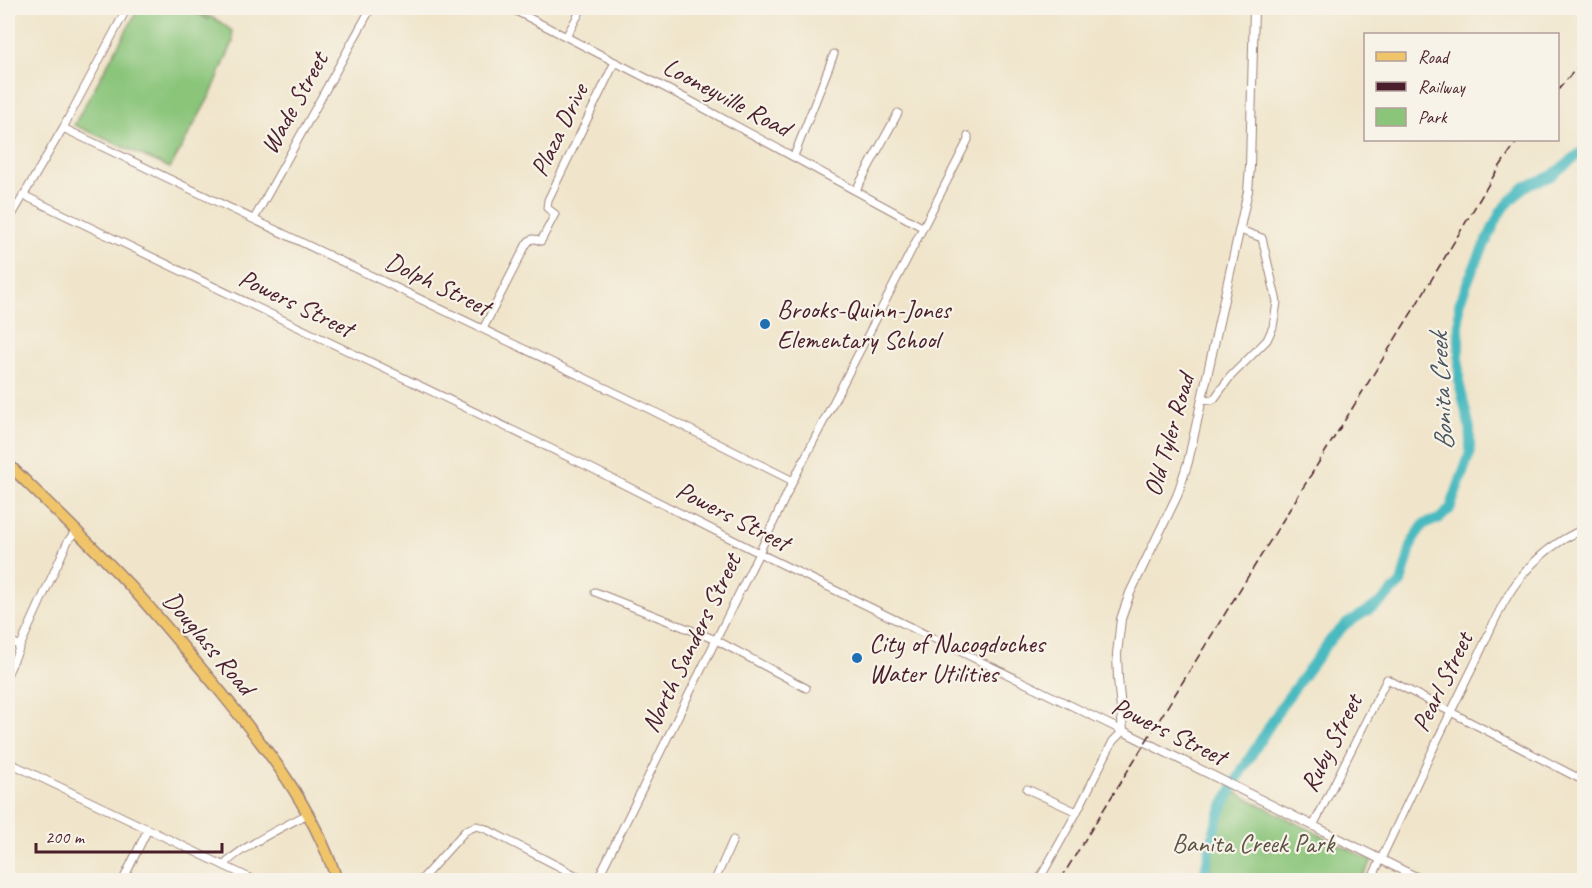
<svg xmlns="http://www.w3.org/2000/svg" width="1592" height="888" font-family="Caveat,sans-serif">
  <style>
    .green { fill: #8ac57a; stroke: #6a7252; stroke-width: 1.5 }
    .lines { fill: none; stroke-linecap: round; stroke-linejoin: round }
    .river { stroke: #4abac0; stroke-width: 10 }
    .minor-casing { stroke: #9d827b; stroke-width: 9 }
    .tertiary-casing { stroke: #9d827b; stroke-width: 10 }
    .primary-casing { stroke: #9d827b; stroke-width: 13 }
    .minor { stroke: #fff; stroke-width: 7 }
    .tertiary { stroke: #fff; stroke-width: 8 }
    .primary { stroke: #f0c469; stroke-width: 10 }
    .rail { stroke: #4a1f2b; stroke-width: 1.5; stroke-dasharray: 9 4.5; stroke-linecap: butt }
    .poi-dot { fill: #1f6fb2; stroke: #f7f3e8; stroke-width: 2 }
    .labels { text-anchor: middle; dominant-baseline: central; stroke-width: 4.5; stroke-linejoin: round; paint-order: stroke }
    .street-label { font-size: 26px; fill: #4a1f2b; stroke: #f7f3e8 }
    .poi-label { font-size: 26px; fill: #4a1f2b; stroke: #f7f3e8; text-anchor: start }
    .park-label { font-size: 26px; fill: #5d5143; stroke: #f7f3e8 }
    .water-label { font-size: 27px; font-style: italic; fill: #4a555f; stroke: #f7f3e8 }
  </style>
  <rect width="100%" height="100%" fill="#f7f3e8"/>
  <filter id="ink" filterUnits="userSpaceOnUse"><feTurbulence type="fractalNoise" baseFrequency=".0167" numOctaves="2"/><feDisplacementMap in="SourceGraphic" scale="12" xChannelSelector="R" yChannelSelector="G"/><feConvolveMatrix kernelMatrix="1 2 1 2 8 2 1 2 1" color-interpolation-filters="sRGB"/></filter>
  <filter id="wash" filterUnits="userSpaceOnUse"><feTurbulence type="fractalNoise" baseFrequency=".008" numOctaves="4" result="noise"/><feDisplacementMap in="SourceGraphic" scale="24" xChannelSelector="R" yChannelSelector="G"/><feGaussianBlur stdDeviation="1.35" result="paint"/><feColorMatrix in="noise" values="0 0 0 0 0 0 0 0 0 0 0 0 0 0 0 0 0 1.4 0 .05"/><feComposite in="paint" operator="in"/></filter>
  <g filter="url(#wash)">
    <rect width="100%" height="100%" fill="#f0e5cb"/>
    <path class="green" d="M139,8H188L209,20L191,8H194L220,22L232,31L233,42L211,94L170,168L74,125Z
      M1235,792L1372,861L1360,880H1209L1216,832L1223,814Z"/>
    <g class="lines">
      <path class="river" d="M1203,880L1214,830L1222,808L1242,770L1283,704L1331,639L1346,624L1380,603L1401,583L1413,540L1424,524L1439,519L1450,509L1470,453V429L1459,382V304L1472,271L1501,211L1524,187L1551,176L1584,150"/>
    </g>
  </g>
  <g filter="url(#ink)">
    <g class="lines">
      <g class="minor-casing">
        <path id="minor" d="M510,8L685,98L922,227
          M566,37L582,8
          M63,128L641,405L793,481
          M794,156L834,54
          M856,190L898,113
          M23,195L587,466L759,553L1123,731L1113,741L1077,812L1039,880
          M254,219L371,8
          M8,222L63,128L127,8
          M483,329L526,245C530,238 534,238 541,241L555,214L547,208L548,200L615,62
          M1202,399L1212,400L1214,399L1230,377L1267,340L1273,327L1277,302L1262,238L1240,230
          M595,592L716,640L806,688
          M8,640L20,646
          M8,673L68,541L76,531
          M8,762L254,880
          M1027,789L1077,812
          M1313,826L1387,679L1584,781
          M224,866C233,851 290,823 308,814
          M8,877L15,880
          M123,880L148,829
          M421,880L466,830L477,826L486,829L585,880
          M597,880L759,553L793,481L968,140V136
          M715,880L733,840
          M1371,880C1405,809 1438,737 1473,667C1486,641 1500,604 1517,582C1534,559 1558,540 1584,529"/>
      </g>
      <g class="tertiary-casing">
        <path id="tertiary" d="M1254,8L1250,166L1248,191L1188,462L1177,496L1130,593L1121,619L1117,654L1118,678L1123,731L1422,880"/>
      </g>
      <g class="primary-casing">
        <path id="primary" d="M8,464C50,505 93,546 133,589C161,620 188,653 215,685C267,749 310,801 337,880"/>
      </g>
      <use href="#minor" class="minor"/>
      <use href="#tertiary" class="tertiary"/>
      <use href="#primary" class="primary"/>
      <path class="rail" d="M1558,90L1584,59
        M1060,880L1415,307L1496,172L1518,140"/>
    </g>
  </g>
  <g class="poi-dot">
    <circle cx="765" cy="324" r="6"/>
    <circle cx="857" cy="658" r="6"/>
  </g>
  <g class="labels">
    <g class="street-label">
      <text transform="translate(727 97) rotate(28)">Looneyville Road</text>
      <text transform="translate(294 103) rotate(-61)">Wade Street</text>
      <text transform="translate(559 130) rotate(-64)">Plaza Drive</text>
      <text transform="translate(438 284) rotate(26)">Dolph Street</text>
      <text transform="translate(296 303) rotate(26)">Powers Street</text>
      <text transform="translate(1169 435) rotate(-74)">Old Tyler Road</text>
      <text transform="translate(733 516) rotate(27)">Powers Street</text>
      <text transform="translate(209 643) rotate(50)">Douglass Road</text>
      <text transform="translate(691 643) rotate(-64)">North Sanders Street</text>
      <text transform="translate(1442 682) rotate(-64)">Pearl Street</text>
      <text transform="translate(1169 731) rotate(26)">Powers Street</text>
      <text transform="translate(1331 743) rotate(-63)">Ruby Street</text>
    </g>
    <g class="poi-label">
      <text x="777" y="309">Brooks-Quinn-Jones<tspan x="777" dy="30">Elementary School</tspan></text>
      <text x="869" y="643">City of Nacogdoches<tspan x="869" dy="30">Water Utilities</tspan></text>
    </g>
    <g class="park-label">
      <text x="1253" y="843">Banita Creek Park</text>
    </g>
    <g class="water-label">
      <text transform="translate(1441 392) rotate(-93)">Bonita Creek</text>
    </g>
  </g>
  <rect width="1592" height="888" fill="none" stroke="#f7f3e8" stroke-width="30"/>
  <rect x="1364" y="33" width="195" height="108" fill="#f7f3e8" stroke="#b29e9c" stroke-width="1.5"/>
  <rect x="1376" y="52" width="30" height="9" fill="#f0c469" stroke="#b29e9c" stroke-width="1.5"/>
  <text x="1418" y="63" font-size="18" fill="#4a1f2b">Road</text>
  <rect x="1376" y="82" width="30" height="9" fill="#4a1f2b" stroke="#b29e9c" stroke-width="1.5"/>
  <text x="1418" y="93" font-size="18" fill="#4a1f2b">Railway</text>
  <rect x="1376" y="108" width="30" height="18" fill="#8ac57a" stroke="#b29e9c" stroke-width="1.5"/>
  <text x="1418" y="123" font-size="18" fill="#4a1f2b">Park</text>
  <path d="M36 843v9h186v-9" fill="none" stroke="#4a1f2b" stroke-width="3"/>
  <text x="45" y="843" font-size="18" fill="#4a1f2b" stroke="#f7f3e8" stroke-width="4.5" paint-order="stroke">200 m</text>
</svg>
